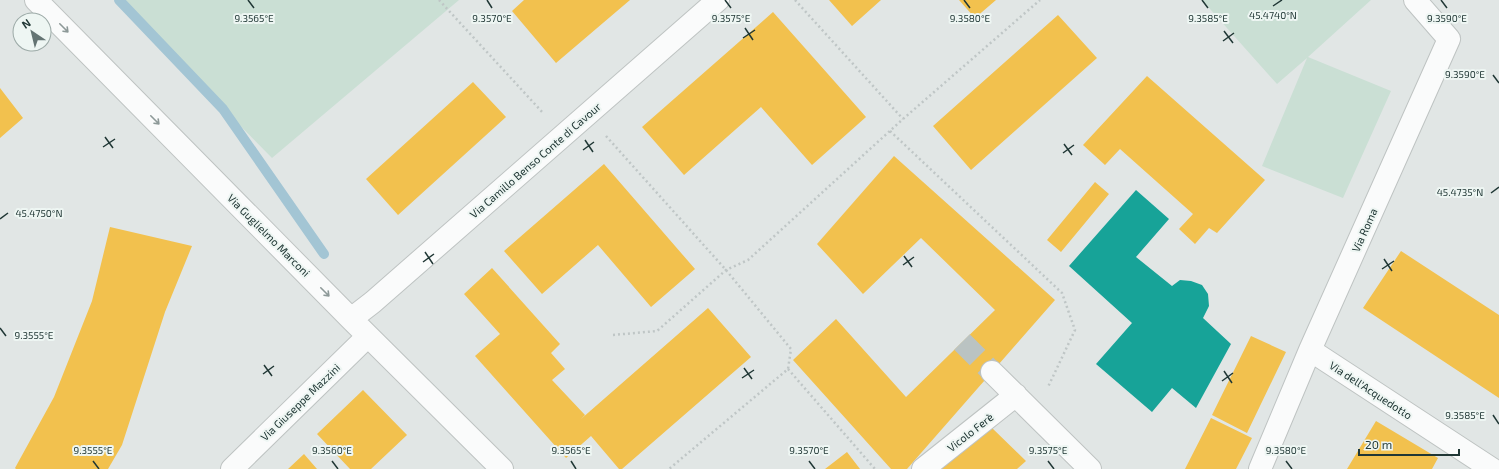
<svg xmlns="http://www.w3.org/2000/svg" width="1499" height="469" font-family="'Exo 2',sans-serif">
  <style>
    .green { fill: #cadfd4 }
    .homes { fill: #f2c14e }
    .public { fill: #17a398 }
    .lines { fill: none; stroke-linecap: round; stroke-linejoin: round }
    .stream { stroke: #a3c5d4; stroke-width: 10 }
    .minor-tunnel { stroke: #bac3c2; stroke-width: 22; stroke-dasharray: 22 11; stroke-linecap: butt }
    .minor-casing { stroke: #bec3c2; stroke-width: 24 }
    .path { stroke: #bfc6c6; stroke-width: 2.5; stroke-dasharray: 2 3; stroke-linecap: butt }
    .minor { stroke: #fafbfb; stroke-width: 22 }
    .oneway { stroke: #8d9998 }
    .ticks { fill: none; stroke: #203735; stroke-width: 1.5 }
    .labels { text-anchor: middle; dominant-baseline: central; stroke-width: 4; stroke-linejoin: round; paint-order: stroke }
    .street-label { font-size: 11px; fill: #203735; stroke: #eef6f3 }
    .ticks-label { font-size: 10px; text-anchor: middle; fill: #203735; stroke: #eef6f3; stroke-width: 4; stroke-linejoin: round; paint-order: stroke }
  </style>
  <rect width="100%" height="100%" fill="#e1e6e5"/>
  <path class="green" d="M117,0H459L272,158Z
    M1202,0H1371L1308,57L1391,91L1343,198L1262,166L1307,58L1277,84Z"/>
  <path class="homes" d="M524,0H630L556,63L512,11Z
    M829,0H881L852,26Z
    M959,0H996L975,18Z
    M773,12L866,117L812,165L761,107L684,175L642,127Z
    M1058,15L1097,58L971,170L933,126Z
    M1147,76L1265,180L1217,233L1209,228L1195,244L1179,229L1193,214L1120,149L1105,165L1083,145Z
    M473,82L506,117L398,215L366,179Z
    M0,88L23,118L0,138Z
    M894,156L1055,300L907,469H891L793,360L836,319L906,397L995,310L921,238L863,294L817,244Z
    M604,164L695,269L651,307L598,245L542,294L504,251Z
    M1095,182L1109,194L1061,252L1047,240Z
    M110,227L192,246L165,312L122,445L108,469H16L15,468L54,397L92,301Z
    M1401,251L1499,315V398L1363,308Z
    M492,268L560,344L551,353L565,369L552,380L585,415L581,419L708,308L751,357L622,469H619L591,436L566,458L475,356L500,334L464,294Z
    M1251,336L1286,352L1247,433L1212,415Z
    M363,390L407,435L371,469H350L317,434Z
    M1211,418L1252,438L1236,469H1185Z
    M1376,421L1438,458L1432,469H1347Z
    M990,426L1026,461L1017,469H937Z
    M847,452L860,469H825Z
    M304,454L317,469H288Z"/>
  <path class="public" d="M1136,190L1169,219L1136,257L1172,286L1180,280L1191,281L1202,285L1208,294L1209,306L1203,318L1231,344L1196,408L1172,388L1152,412L1096,364L1132,323L1069,266Z"/>
  <g class="lines">
    <path class="stream" d="M119,0L223,109L324,254"/>
    <path class="minor-tunnel" d="M962,342L992,372"/>
    <g class="minor-casing">
      <path id="minor" d="M36,0L351,319L502,469
        M351,319L373,302L718,0
        M1310,350L1492,469
        M992,372L1090,469
        M232,469L368,336
        M923,469L1016,395
        M1260,469L1310,350L1449,39L1415,0"/>
    </g>
    <path class="path" d="M439,0L544,114
      M795,0L903,119
      M890,131L1062,293L1075,330L1048,387
      M606,136L726,270L791,349L788,369L669,469
      M613,335L657,331L726,270L748,260L903,119L1040,0
      M788,369L875,469"/>
    <use href="#minor" class="minor"/>
  </g>
  <defs><path id="oneway-shaft" d="M-6 0H5M1.5-3L5.5 0L1.5 3" fill="none" stroke-width="1.6" stroke-linecap="round" stroke-linejoin="round"/></defs>
  <g class="oneway">
    <use href="#oneway-shaft" transform="translate(64 28) rotate(45)"/>
    <use href="#oneway-shaft" transform="translate(155 120) rotate(45)"/>
    <use href="#oneway-shaft" transform="translate(325 292) rotate(45)"/>
  </g>
  <path class="ticks" d="M248,0L254,8M487,0L492,8M725,0L731,8M964,0L970,8M1202,0L1208,8M1441,0L1447,8M1273,6L1282,0M745,28L753,40M1224,31L1233,43M743,38L755,30M1223,41L1234,33M1493,75L1499,83M105,137L113,148M585,140L593,152M1064,144L1072,155M103,147L115,139M583,150L594,142M1063,153L1074,145M1491,193L1499,187M0,219L8,213M425,252L433,264M904,256L912,267M1384,259L1392,271M423,262L434,254M903,265L914,257M1382,269L1394,261M0,328L6,336M264,365L272,376M744,368L752,379M1224,371L1232,383M263,374L274,366M742,378L754,370M1222,381L1233,373M1493,415L1499,424M93,461L99,469M332,461L338,469M571,461L576,469M809,461L815,469M1048,461L1054,469M1286,461L1292,469"/>
  <g class="labels">
    <g class="street-label">
      <text transform="translate(535 160) rotate(-41)">Via Camillo Benso Conte di Cavour</text>
      <text transform="translate(1364 230) rotate(-66)">Via Roma</text>
      <text transform="translate(269 235) rotate(45)">Via Guglielmo Marconi</text>
      <text transform="translate(1371 390) rotate(33)">Via dell'Acquedotto</text>
      <text transform="translate(300 402) rotate(-44)">Via Giuseppe Mazzini</text>
      <text transform="translate(970 432) rotate(-38)">Vicolo Ferè</text>
    </g>
  </g>
  <g class="ticks-label">
    <text x="1273" y="19">45.4740°N</text>
    <text x="1447" y="22">9.3590°E</text>
    <text x="254" y="22">9.3565°E</text>
    <text x="492" y="22">9.3570°E</text>
    <text x="731" y="22">9.3575°E</text>
    <text x="970" y="22">9.3580°E</text>
    <text x="1208" y="22">9.3585°E</text>
    <text x="1465" y="78">9.3590°E</text>
    <text x="1460" y="196">45.4735°N</text>
    <text x="39" y="217">45.4750°N</text>
    <text x="34" y="339">9.3555°E</text>
    <text x="1465" y="419">9.3585°E</text>
    <text x="93" y="454">9.3555°E</text>
    <text x="332" y="454">9.3560°E</text>
    <text x="571" y="454">9.3565°E</text>
    <text x="809" y="454">9.3570°E</text>
    <text x="1048" y="454">9.3575°E</text>
    <text x="1286" y="454">9.3580°E</text>
  </g>
  <g transform="translate(32 32) rotate(325)"><circle r="19" fill="#eef6f3" stroke="#9caaa7"/>
  <path d="M0-3L7 15L0 10L-7 15Z" fill="#647473"/>
  <text y="-6" font-size="11" font-weight="bold" text-anchor="middle" fill="#203735">N</text>
  </g>
  <path d="M1359 449v6h100v-6" fill="none" stroke="#203735" stroke-width="2"/>
  <text x="1365" y="449" font-size="12" fill="#203735" stroke="#eef6f3" stroke-width="3" paint-order="stroke">20 m</text>
</svg>
